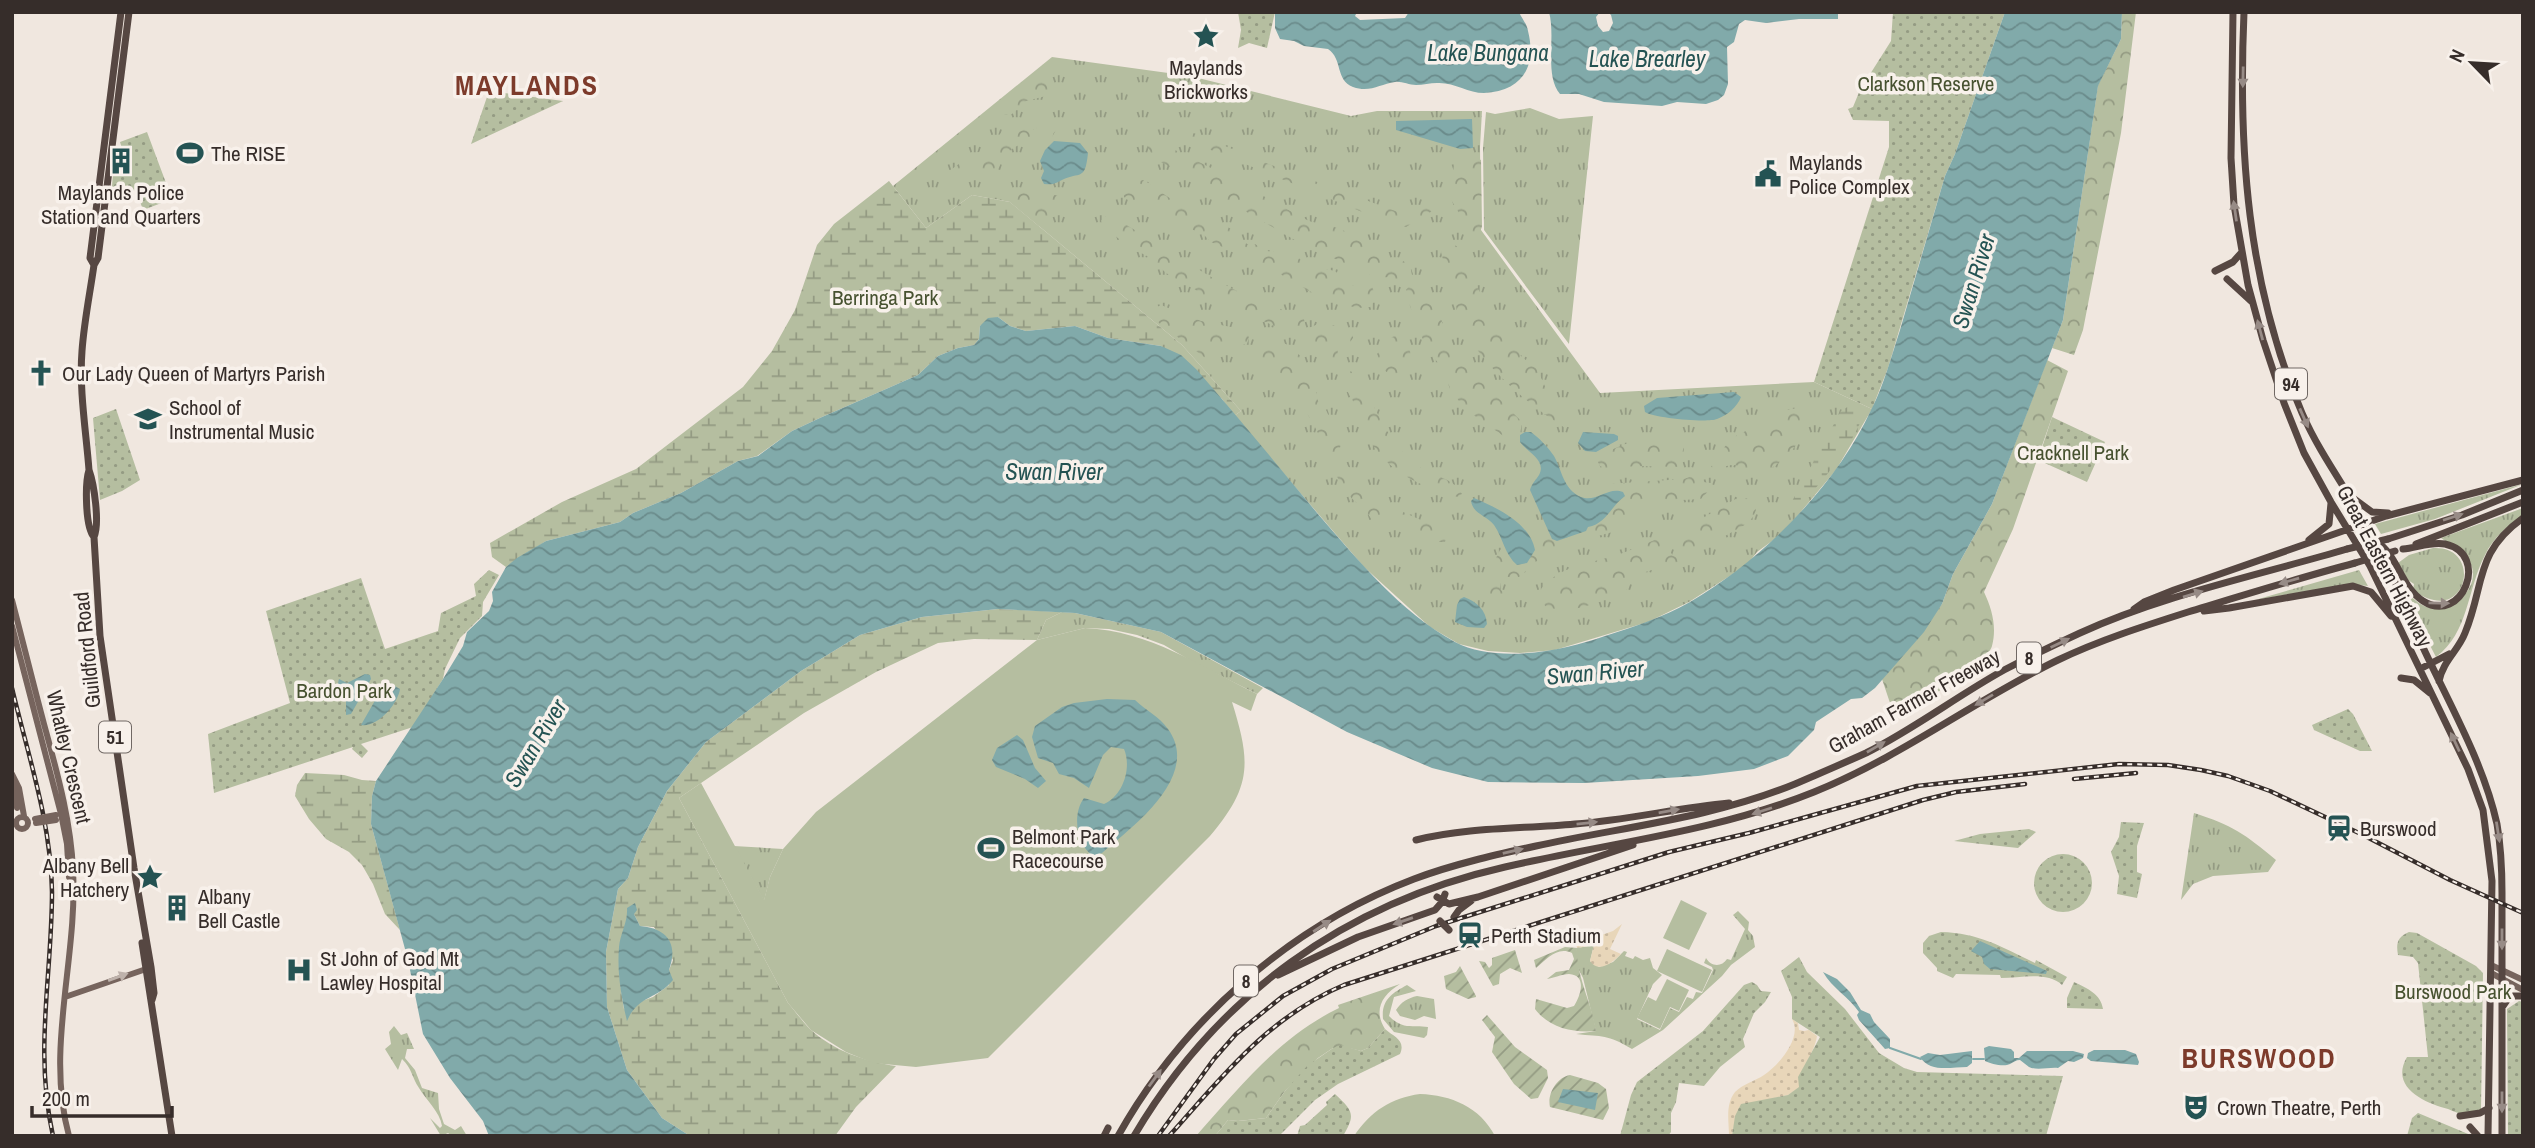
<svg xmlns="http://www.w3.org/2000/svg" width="2535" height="1148" font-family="'Archivo Narrow',sans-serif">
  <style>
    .grass { fill: url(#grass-tufts) }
    .forest { fill: url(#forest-crowns) }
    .wetland { fill: url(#wetland-marsh); fill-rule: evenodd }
    .sand { fill: url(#sand-dots) }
    .park { fill: url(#park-dots) }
    .garden { fill: url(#garden-furrows) }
    .pitch { fill: #b5bea0 }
    .water { fill: url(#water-waves) }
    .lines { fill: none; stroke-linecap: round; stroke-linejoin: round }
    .stream { stroke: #81aaaa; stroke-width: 2 }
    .major { stroke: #76645d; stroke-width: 6 }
    .highway { stroke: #564742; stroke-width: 7 }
    .rail-casing { stroke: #362d2a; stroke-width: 4.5 }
    .rail { stroke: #f8f1eb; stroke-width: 2; stroke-dasharray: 5; stroke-linecap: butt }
    .major-bridge { stroke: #76645d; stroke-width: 6 }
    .highway-bridge { stroke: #564742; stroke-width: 7 }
    .oneway { fill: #978b86 }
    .oneway2 { fill: #beb2ab }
    .labels { text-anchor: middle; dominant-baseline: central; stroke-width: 7; stroke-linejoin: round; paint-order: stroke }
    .shield { fill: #f8f1eb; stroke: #706864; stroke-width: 2 }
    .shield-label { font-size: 19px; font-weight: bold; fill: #362d2a }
    .poi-label { font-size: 21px; fill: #362d2a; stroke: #f8f1eb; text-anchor: start }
    .park-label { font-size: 21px; fill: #475230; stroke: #f8f1eb }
    .street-label { font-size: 21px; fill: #362d2a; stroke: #f8f1eb }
    .water-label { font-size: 23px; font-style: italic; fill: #245353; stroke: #f8f1eb }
    .district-label { font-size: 28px; font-weight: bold; letter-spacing: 2px; fill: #7d3b2b; stroke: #f8f1eb }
  </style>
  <defs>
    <pattern id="grass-tufts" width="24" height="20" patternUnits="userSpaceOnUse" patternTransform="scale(1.75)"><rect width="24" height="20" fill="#b5bea0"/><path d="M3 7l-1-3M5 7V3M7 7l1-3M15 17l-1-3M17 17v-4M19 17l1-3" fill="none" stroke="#949b83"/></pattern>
    <pattern id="forest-crowns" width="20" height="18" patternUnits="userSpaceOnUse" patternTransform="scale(1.75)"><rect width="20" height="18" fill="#b5bea0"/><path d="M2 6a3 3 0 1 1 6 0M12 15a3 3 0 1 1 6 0" fill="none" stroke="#949b83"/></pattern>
    <pattern id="wetland-marsh" width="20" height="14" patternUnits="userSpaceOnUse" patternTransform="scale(1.75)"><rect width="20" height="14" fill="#b5bea0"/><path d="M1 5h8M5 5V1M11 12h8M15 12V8" fill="none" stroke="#949b83"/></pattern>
    <pattern id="sand-dots" width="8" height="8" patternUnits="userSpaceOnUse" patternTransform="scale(1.75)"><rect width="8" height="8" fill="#e8d6b9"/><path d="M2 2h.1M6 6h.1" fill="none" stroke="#c8b89f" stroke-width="1.8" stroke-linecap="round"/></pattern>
    <pattern id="park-dots" width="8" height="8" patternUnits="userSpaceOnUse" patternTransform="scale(1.75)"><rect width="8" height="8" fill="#b5bea0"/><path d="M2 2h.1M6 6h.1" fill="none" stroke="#949b83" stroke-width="1.8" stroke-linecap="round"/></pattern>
    <pattern id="garden-furrows" width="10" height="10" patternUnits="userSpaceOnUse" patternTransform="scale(1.75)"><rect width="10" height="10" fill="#b5bea0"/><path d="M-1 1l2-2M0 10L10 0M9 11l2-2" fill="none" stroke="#949b83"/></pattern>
    <pattern id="water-waves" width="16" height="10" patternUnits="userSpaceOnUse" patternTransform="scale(1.75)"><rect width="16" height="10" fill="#81aaaa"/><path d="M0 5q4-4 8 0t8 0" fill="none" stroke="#6a8b8b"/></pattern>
  </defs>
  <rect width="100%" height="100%" fill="#f0e7df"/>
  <path class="grass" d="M1052,57L1190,76L1351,116L1377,111H1482L1480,147L1481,230L1600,393L1814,382L1872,409L1836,470L1783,533L1757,552L1747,565L1689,602L1648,622L1555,650L1520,653L1488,651L1459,644L1430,627L1364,567L1234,416L1241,411L1182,345L1010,202L972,195L926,228L893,186Z
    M1530,108L1559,119L1593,116L1569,344L1484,230L1483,148L1486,112L1495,114Z
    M2523,484L2435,519L2381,534L2375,524Z
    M2523,508V515C2507,526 2493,538 2485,555C2467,589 2469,633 2436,657L2406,599L2408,594C2415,600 2422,607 2432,608C2455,611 2482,586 2470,562C2463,549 2450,545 2441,538Z
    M2433,548C2485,545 2467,630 2413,590L2414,584L2408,580L2398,563L2409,555Z
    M2359,570L2368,586L2350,584L2255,600Z
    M1062,612L1075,613L1161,632L1263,688L1257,694L1193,662L1164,645L1137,635L1109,629L1085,628L1037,640L1046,620Z
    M2194,813C2232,825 2245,834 2276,860L2268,872L2213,876L2193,884L2181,900Z
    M734,846L783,849L770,877L764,901Z
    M1738,911L1749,922L1748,930L1753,936L1755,947L1731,965L1722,976L1663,1030L1632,1049C1607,1034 1603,1037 1576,1034L1596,1031L1583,978L1576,964L1577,948L1594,945L1590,961L1599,967L1613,962L1624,951L1627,952L1625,956L1633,959L1635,956L1643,960L1650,958L1653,968L1662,975L1653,984L1637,1019L1660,1030L1670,1008L1679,1012L1687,997L1693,999L1696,992L1702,993L1713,970L1712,967L1704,963L1706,958C1711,967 1722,967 1727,959L1731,960L1745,929L1733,915Z
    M1407,985L1416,991L1394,997L1389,1016C1404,1031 1412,1024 1428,1027L1427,1035L1424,1038L1394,1032L1383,1019C1381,999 1393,993 1407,985Z
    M1417,996L1434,999L1436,1019L1424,1016L1415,1020L1400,1016L1396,1010C1401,1002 1408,998 1417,996Z
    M394,1026L401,1035L407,1033L414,1049H407L405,1058L415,1070L422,1088L438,1093L439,1109L444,1124L455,1130L461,1126L467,1136H452L448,1133L441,1136L430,1118L440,1128L442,1126C440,1112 426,1100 419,1088C412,1078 412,1068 402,1059L398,1070L385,1049L391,1044L389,1032Z"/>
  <path class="forest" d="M2122,12H2136L2121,133L2083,330L2074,355L2052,348L2063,320L2098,85L2121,39Z
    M1045,65L1047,82L1057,87L1054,94L1026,101L1012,114L1002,115L996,110V104Z
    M1013,126L1020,131L1028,127L1035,130L1038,126L1056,130L1052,137C1036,140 1015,142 1005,156C1000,163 1000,168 993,174H987L985,169L970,172L967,177L959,179L949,172C956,164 981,150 992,146C996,138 1003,128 1013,126Z
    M1184,129L1266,163L1406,215L1440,200L1443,201L1442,205L1406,227L1394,225L1189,141L1181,134Z
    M1157,141L1229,177L1305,219L1323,227L1332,226L1377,244L1386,264L1393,265L1403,261L1410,265L1412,275L1407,284L1403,286L1389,277L1376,278L1293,239L1154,158L1147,147V144Z
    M1461,151L1481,160L1482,226L1479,237L1474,238L1450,198L1455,156Z
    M1134,180C1152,179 1157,192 1172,199C1199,213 1227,220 1247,244H1255L1266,251L1291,253L1297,256L1309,269L1317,267L1335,271L1350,285L1372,286L1376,298L1370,307L1357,308L1350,306L1346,297L1331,300L1309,291L1270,268L1211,242L1202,233L1162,219L1149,204L1133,203L1124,197V187Z
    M1031,187L1058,196L1061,199L1052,217L1039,226L1010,202V197Z
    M1111,216C1154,240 1192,268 1237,291V296L1264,302L1304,319L1305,325L1300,333L1291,334L1227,304C1210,302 1201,293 1188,285C1180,280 1172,278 1165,272C1160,268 1154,259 1149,257C1132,249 1113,237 1101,221L1104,217Z
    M1449,242L1460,248L1491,317L1503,325L1521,356L1537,369L1555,408L1569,422V426L1565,428C1526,403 1484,367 1461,325C1457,316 1456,303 1454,293L1455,289L1448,278L1441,252Z
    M1412,282L1421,283L1433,298L1447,335L1464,363L1522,422L1520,435L1512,442L1465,409L1450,389L1443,369L1427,349L1412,313L1406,290Z
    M1161,305L1201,321L1246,330L1249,338L1247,344L1237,346L1228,344C1220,349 1216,357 1208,360L1159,323L1155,317L1157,307Z
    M1322,322L1353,331V338L1345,349L1338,350L1337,360L1326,364C1315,358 1310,346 1301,336L1305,330Z
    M1403,334C1411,344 1412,358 1409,370L1399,377C1385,374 1379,367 1377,354L1392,337Z
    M1273,342L1286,344L1303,358L1314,379L1318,401L1326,410L1341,442L1339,454C1353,474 1371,495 1393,507C1411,517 1430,522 1447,534L1445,542H1431C1416,528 1397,514 1376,523C1370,519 1368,512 1362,507C1332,486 1327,443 1308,415C1303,408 1297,399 1291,393C1274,377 1256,375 1262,347Z
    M2047,360L2068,371L2013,529L1984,592C1992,609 1997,627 1992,646C1988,662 1925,700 1909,711L1899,715L1891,706L1882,679L1942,604L1953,574L1992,504Z
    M1350,371L1360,376C1375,409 1390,447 1421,468C1437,478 1452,477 1462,494L1458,497C1427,489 1392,474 1374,447C1367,437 1364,423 1359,411C1353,400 1344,389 1343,376Z
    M1797,408L1808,410L1813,414C1811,432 1778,472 1758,473C1748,474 1741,464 1732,465C1723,466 1720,470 1711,467L1730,439L1787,410Z
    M1650,434L1679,442L1684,447L1682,467L1636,466L1606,469L1600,466L1597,460L1601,454Z
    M1692,476L1703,482L1711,483L1713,486L1701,499L1682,500L1646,509L1620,530L1594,537L1584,536L1588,527C1602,523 1609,516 1615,503L1612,490L1606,491L1607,484L1684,479Z
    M1739,497L1755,500C1758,510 1755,515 1748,523L1695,553C1681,551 1677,544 1682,530Z
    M1543,529L1557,541V550L1538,560L1519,577H1506L1501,582L1500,589L1504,593V599L1496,605L1486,593L1495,572L1494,562L1500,550L1505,548L1512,561L1534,544L1530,535Z
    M1661,537L1670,538L1673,543L1670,551L1673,556L1680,557L1682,561L1681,567C1674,571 1671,569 1664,569C1647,568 1633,576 1626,591C1602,600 1571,617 1545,606L1541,589C1559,565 1594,563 1620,554C1634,549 1648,543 1661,537Z
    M1400,984C1382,995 1373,1010 1385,1029L1368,1048L1361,1051L1349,1048H1333L1318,1058L1285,1091L1266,1118L1238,1121L1228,1120L1215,1136H1196C1240,1087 1279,1037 1339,1008L1338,1005Z"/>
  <path class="wetland" d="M889,181L926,228L972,195L1010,202L1182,345L1241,411L1234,416L1222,399L1161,346L1108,338L1075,326L1026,331L1010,326L998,317L980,326L979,339L974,345L958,348L938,356L918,375L822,417L792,431L757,456L738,461L681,493L633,513L620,522L546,541L506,567L492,557L490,543L562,502L636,469L743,387L772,351L795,310L817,245L834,224Z
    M1849,406H1855L1865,410C1852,449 1823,479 1797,510L1792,511L1790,505L1841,411Z
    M998,609L1062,612L1046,620L1037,640L974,639L938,643L876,672L804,713L679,798L788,1003C795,1011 802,1021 810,1029C832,1050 866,1062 896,1066L856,1107L835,1136H690L662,1118L627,1070L607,1007L606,952L618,889L628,878L638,847L667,791L706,742L801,671L860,635L922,617ZM634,914L640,926L654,927L673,960L669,970V985L653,997L639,1002L631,1011L624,1009C618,971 616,953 628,916Z
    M305,773L344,775L362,780L376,781L372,796L371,824L400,930L385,914L373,884L362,865L349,852L326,839L309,819L295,796L297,785Z"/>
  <path class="sand" d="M1622,924L1610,949L1621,954C1613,962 1599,974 1590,961L1594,945L1577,948L1576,944L1613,931Z
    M1792,1019L1798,1023L1799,1030L1804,1031L1809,1030L1817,1036C1814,1056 1799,1067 1799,1088L1788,1095L1766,1100L1735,1121L1732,1136H1729C1729,1121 1725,1105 1735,1092C1743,1084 1755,1081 1764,1075C1779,1065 1803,1037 1792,1019Z"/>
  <path class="park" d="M1238,12H1275L1267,48L1249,43L1238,48L1241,30Z
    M1893,12H2005L1955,154L1945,176L1888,368L1872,409L1814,382L1889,147V121L1853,120L1848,109L1853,107L1860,90L1891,41Z
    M489,91L563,101L471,144Z
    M147,132L172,199L143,210L136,190L111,199L113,174L128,168L120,142Z
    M116,409L140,480L122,491L100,500L93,418Z
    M2052,417L2105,442L2087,482L2038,460Z
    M489,570L499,575L483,602L482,616L460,638L445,669L443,679L413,727L361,744L368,751L362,758L352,749L353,747L214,793L208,734L290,703L266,611L361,578L385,649L438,631L441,613L476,596L474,584Z
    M2348,709L2353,714L2372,751H2360L2314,730L2312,725Z
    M2121,822L2144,823L2137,846V872L2142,874L2137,898L2117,894L2119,876L2111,852L2119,837Z
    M2029,829L2036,832L2018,848L1954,841L1980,834Z
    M2034 883a29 29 0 1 1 58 0a29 29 0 1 1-58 0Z
    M1941,932C1979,933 2002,947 2035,963L2036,960L2067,977L2062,985C2048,971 2020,978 2001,978L2000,975L1956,974L1953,978L1937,971V968L1923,953V943L1929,936Z
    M2409,932L2417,933L2476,966L2483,973L2481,1110C2476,1111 2469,1114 2464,1114C2459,1114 2453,1111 2448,1109C2426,1103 2389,1088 2407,1057H2428L2418,963L2413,957L2398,955C2396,944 2397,937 2409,932Z
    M1799,957L1807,972L1845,1009L1879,1053L1904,1068L1917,1072L2063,1076L2046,1136H1732L1735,1116L1741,1104L1788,1095L1799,1087L1798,1077L1820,1037L1792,1019V997L1781,971Z
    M1752,982L1757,985L1761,991L1771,992L1765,1002L1754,1013L1743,1039L1745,1047L1720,1067L1704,1086L1679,1083L1676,1102L1671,1113V1132L1668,1136H1620L1631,1095L1637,1082L1703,1031L1744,985Z
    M2074,982C2087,988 2101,994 2103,1009L2067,1008V998Z
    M2519,1001L2523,1002V1136H2508L2507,1009Z
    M1385,1029C1394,1037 1406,1040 1400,1054L1338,1084L1315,1100L1279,1136H1215L1228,1120L1239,1121L1266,1118L1285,1091L1307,1066L1333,1048L1341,1045L1361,1051L1368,1048Z
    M1335,1094C1353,1111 1356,1114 1343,1136H1297L1300,1126L1305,1125L1327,1105L1326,1102Z
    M2418,1113L2473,1136H2407L2412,1118Z"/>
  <path class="garden" d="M1565,947L1577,948C1576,977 1592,1003 1596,1031C1573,1033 1549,1028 1535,1009L1536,999L1567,1008L1574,1006C1580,997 1588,975 1569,974C1562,974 1554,978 1547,979L1556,972L1569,970L1574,959L1572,953C1557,946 1547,959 1536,968L1534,960Z
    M1515,950L1522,973L1510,968L1500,974L1499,984L1493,986L1479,961L1485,962L1489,968L1492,965V958Z
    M1460,966L1476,996V997L1468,999L1446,989L1444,976L1456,972Z
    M1487,1015L1515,1047L1547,1070L1548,1078L1538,1098L1531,1099L1514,1084L1492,1052L1495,1037L1482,1020Z
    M1570,1075L1598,1083L1606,1089L1609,1108L1603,1120L1550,1107C1547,1094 1557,1077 1570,1075Z"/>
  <path class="pitch" d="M1085,628C1150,631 1200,666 1257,694L1251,711L1232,702C1251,763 1252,786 1210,836L988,1058L916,1067L873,1063L846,1052L811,1030L788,1003L679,798L701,783L764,900L770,877L783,849L816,812L1037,640Z
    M1681,900L1707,913L1689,950L1663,938Z
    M1667,949L1712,970L1702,992L1657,971Z
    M1667,979L1689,990L1679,1011L1670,1007L1660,1029L1637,1018L1648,997L1656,1001Z
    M1420,1094C1451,1095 1480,1107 1495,1136H1354C1371,1111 1391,1098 1420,1094Z"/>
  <path class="water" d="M1275,12H1357L1355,16L1360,20L1405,18L1409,12H1519C1522,19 1527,24 1528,31C1537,67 1522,91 1484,93C1468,93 1454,82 1437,83C1430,83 1423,85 1416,85C1409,85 1401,81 1395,82C1380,84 1370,93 1353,87C1335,80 1343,59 1328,49L1304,46L1294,41L1280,39L1275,28Z
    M1549,12H1600L1596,17L1598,26L1603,32L1609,31L1613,23L1611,15L1608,12H1838V19H1799L1766,23L1745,20L1739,24L1734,42L1727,47L1728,84L1724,95L1718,100L1706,104L1677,102L1662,106L1604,102L1579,94H1560C1544,75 1556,37 1549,12Z
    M2005,12H2122L2121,39L2098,86L2063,320L1992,504L1953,574L1942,604L1924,632L1875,688L1862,698L1851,699L1816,722L1814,730L1788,756L1754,769L1698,776L1584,783L1488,782L1432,768L1347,732L1161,632L1075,613L998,609L922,617L860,635L801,671L706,742L667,791L638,847L628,878L618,889L606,952L607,1007L627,1070L662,1118L690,1136H489L483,1121L450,1078L423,1034L408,960L371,824L372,796L376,781L443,679L463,646L467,632L489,611L493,601L492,592L506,567L517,558L546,541L620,522L633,513L681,493L738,461L758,456L792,431L822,417L918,375L938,356L958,348L974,345L979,339L980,326L988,318L998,317L1010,326L1026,331L1075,326L1108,338L1161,346L1181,355L1197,370C1238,417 1278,466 1318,514C1358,560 1400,612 1455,642C1497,664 1563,651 1605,636C1634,627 1663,617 1690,602C1762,560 1836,486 1871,410C1884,385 1891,357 1900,330C1915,279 1930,227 1945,176L1955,154Z
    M1472,119L1473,148L1460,149L1396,130V121Z
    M1054,141L1080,143L1088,153C1085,182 1080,171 1062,180C1054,184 1053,185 1044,184L1041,178L1044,171L1040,161L1045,150Z
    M1734,392L1741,397C1737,407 1728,415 1717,419C1707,423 1654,418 1645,412L1644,406L1657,398Z
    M1525,432H1531C1539,438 1548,447 1554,456C1562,470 1563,489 1581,497C1596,503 1608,486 1623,492L1625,496C1611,506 1606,524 1588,527L1586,531L1557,541L1552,539L1530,490C1532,483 1536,480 1539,475C1547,460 1527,452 1520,442V435Z
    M1583,432L1614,434L1618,436V440L1596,452L1585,451L1578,443Z
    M1474,498C1497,508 1530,523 1535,550L1527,563L1517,565C1505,555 1503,538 1494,525C1486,515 1473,514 1471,501Z
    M1464,597C1477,602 1486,610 1487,624L1484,628L1467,627L1455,622L1457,605L1460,599Z
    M365,674L370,675L371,679L351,714L346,715V700L338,683L339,679L347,683Z
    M393,685L400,689C398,704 377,728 361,725L381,690Z
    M1107,699L1135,700C1146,711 1159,716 1168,729C1202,776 1132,827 1102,853L1093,856C1076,844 1072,814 1084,798L1104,804C1123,796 1132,768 1124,749L1111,747L1103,755L1089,788L1074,778L1059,774L1053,763L1038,758L1032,737L1035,726L1062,707L1074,703Z
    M1017,735L1023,740L1035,768L1046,781L1038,788L1025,779L996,767L992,760L997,748Z
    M635,903L637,910L634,914L640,926C666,928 679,943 669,970L673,980C657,1000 638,995 627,1021C621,996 617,973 619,947C620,934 628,922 627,908Z
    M1980,941L2047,971L2046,974L1990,969L1984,964L1982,957L1971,951Z
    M1823,972L1837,979L1850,992L1861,1010L1870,1014L1874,1022L1890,1039V1048L1885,1049L1859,1020L1857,1015L1859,1012C1849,997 1832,988 1823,972Z
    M1989,1046L2011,1049L2014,1052V1058H2019L2027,1051H2073L2084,1054L2083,1058L2074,1062L2068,1061L2058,1068C2049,1067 2037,1071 2029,1067C2026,1065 2023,1062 2020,1060C2016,1060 2014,1062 2010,1064C2004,1067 1991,1064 1985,1061L1984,1048Z
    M2094,1050H2125L2136,1054L2139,1062L2138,1065L2091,1061L2087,1058L2088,1053Z
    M1972,1051V1063L1967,1067C1951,1067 1930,1073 1920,1057L1928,1053L1940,1055Z
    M1563,1089L1598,1093L1595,1110L1558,1102Z"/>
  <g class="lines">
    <path class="stream" d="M1890,1048L1921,1059
      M1973,1059H1984"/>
    <path class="major" d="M12,600C23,642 33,683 44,724C57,772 71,821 73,870C78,958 45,1049 69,1136
      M12,626L61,814L67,844L69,877
      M12,774L19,788L24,816
      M14,782L17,808
      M16 823a6 6 0 1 1 12 0a6 6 0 1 1-12 0Z
      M2491,965L2523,980
      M2491,973L2523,990
      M65,997L149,968"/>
    <path class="highway" d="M129,12L98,258L94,265C90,293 84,322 82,351C79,390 86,431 89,470C94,484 100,523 94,537L100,636L134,868L151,967L154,993L152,1000
      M2233,12L2231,158L2234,205L2248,285L2263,340L2284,403L2304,453L2331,502L2370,566L2468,769L2483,810L2492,881L2488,1136
      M2244,12C2238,150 2247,284 2302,413C2322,459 2353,497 2376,542C2393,574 2406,610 2421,643C2448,702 2483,761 2497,824C2501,847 2502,870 2502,893V1136
      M94,265L90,258L121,12
      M2215,271L2233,262L2242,252
      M2227,279L2252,302
      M89,470C85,483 85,527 94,537
      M2353,498L2372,512L2388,513
      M2388,539L2462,515L2523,490
      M2309,540L2329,524L2331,503
      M2377,542C2398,556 2401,587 2423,601C2462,626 2491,554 2445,544C2432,541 2416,548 2403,549
      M2416,544L2523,502
      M2134,609L2144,602L2174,590L2386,516L2523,480
      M2204,611L2229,608L2353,586L2371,592L2391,616
      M2420,669L2449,654
      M2401,678L2414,680L2430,693
      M2439,681C2443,661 2458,651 2465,633C2485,585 2474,553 2523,518
      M1416,840C1469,827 1522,829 1575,824C1627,820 1677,808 1729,803
      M1437,897L1449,904L1478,897L1633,845
      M1454,917L1459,910L1471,901
      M142,943L172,1136
      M1278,975L1358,937L1435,910L1442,902L1445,894
      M2503,1006L2510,996H2523
      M2460,1116L2480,1113L2489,1108
      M2470,1127L2478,1136
      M1104,1136L1108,1128
      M1118,1136C1183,1020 1290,926 1414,879C1454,864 1495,855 1536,846C1623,827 1712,818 1795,784C1818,774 1842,764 1866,753C1914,729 1957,696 2004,670C2029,657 2054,645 2080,633C2163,595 2259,575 2347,549
      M1134,1136C1217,995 1346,903 1505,867C1609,843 1715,832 1814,792C1901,757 1975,700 2058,660C2100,640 2144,626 2188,612C2244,595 2299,578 2355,563"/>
    <g class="rail-casing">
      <path id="rail" d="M12,688C28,756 51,821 52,892C52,976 34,1051 53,1136
        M2074,779L2136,773
        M1158,1136L1214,1059L1236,1034L1283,996L1332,969L1436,926L1669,852L1749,833L1917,786L2119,764L2168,765L2201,770L2228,776L2270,791L2361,834L2450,880L2523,913
        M1169,1136C1223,1076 1268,1017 1344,985L1923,800L1956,792L2025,784"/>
    </g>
    <use href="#rail" class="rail"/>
    <path class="major-bridge" d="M35,819L56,815
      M36,823L56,820"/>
    <path class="highway-bridge" d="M2347,549L2388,539
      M2355,563L2395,551
      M1440,921L1449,930"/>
  </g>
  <defs><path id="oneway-solid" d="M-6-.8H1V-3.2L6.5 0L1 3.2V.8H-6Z" transform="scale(1.75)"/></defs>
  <g class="oneway">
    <use href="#oneway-solid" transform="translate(2243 77) rotate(91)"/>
    <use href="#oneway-solid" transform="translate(2235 211) rotate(-98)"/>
    <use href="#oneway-solid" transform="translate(2260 330) rotate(-105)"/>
    <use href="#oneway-solid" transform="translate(2304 418) rotate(66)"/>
    <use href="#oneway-solid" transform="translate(2453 517) rotate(-18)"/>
    <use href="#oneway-solid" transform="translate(2289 581) rotate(164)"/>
    <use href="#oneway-solid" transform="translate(2193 594) rotate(-17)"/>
    <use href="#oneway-solid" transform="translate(2439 603) rotate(1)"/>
    <use href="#oneway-solid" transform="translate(2060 643) rotate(-26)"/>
    <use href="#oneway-solid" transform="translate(1984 700) rotate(149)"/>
    <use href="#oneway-solid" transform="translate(2455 742) rotate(-115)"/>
    <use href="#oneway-solid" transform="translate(1876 747) rotate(-30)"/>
    <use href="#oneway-solid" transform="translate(1669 811) rotate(-10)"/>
    <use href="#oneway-solid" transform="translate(1762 811) rotate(162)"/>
    <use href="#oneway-solid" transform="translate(1587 823) rotate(-6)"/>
    <use href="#oneway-solid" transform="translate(2498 832) rotate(81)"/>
    <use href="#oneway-solid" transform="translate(1513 851) rotate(-13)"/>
    <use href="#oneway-solid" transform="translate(1403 921) rotate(161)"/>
    <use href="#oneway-solid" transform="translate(1322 926) rotate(-33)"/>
    <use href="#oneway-solid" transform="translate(2502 939) rotate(90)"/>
    <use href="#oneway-solid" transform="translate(1155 1078) rotate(-54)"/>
    <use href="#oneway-solid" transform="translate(2502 1102) rotate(90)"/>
  </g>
  <use class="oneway2" href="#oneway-solid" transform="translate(118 977) rotate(-20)"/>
  <defs>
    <g id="sight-bare" transform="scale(2.1)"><path d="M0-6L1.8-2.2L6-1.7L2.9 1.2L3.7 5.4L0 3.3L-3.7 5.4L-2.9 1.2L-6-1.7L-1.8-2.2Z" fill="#245353" stroke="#f8f1eb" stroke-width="2.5" paint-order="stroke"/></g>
    <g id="stadium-bare" transform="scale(2.1)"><path d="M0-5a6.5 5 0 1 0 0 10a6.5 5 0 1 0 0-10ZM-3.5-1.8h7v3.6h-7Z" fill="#245353" stroke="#f8f1eb" stroke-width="2.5" paint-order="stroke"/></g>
    <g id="building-bare" transform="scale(2.1)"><path d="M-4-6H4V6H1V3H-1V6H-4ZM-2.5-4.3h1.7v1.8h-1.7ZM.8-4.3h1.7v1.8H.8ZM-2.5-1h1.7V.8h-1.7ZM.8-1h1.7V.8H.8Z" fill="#245353" stroke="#f8f1eb" stroke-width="2.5" paint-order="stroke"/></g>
    <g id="civic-bare" transform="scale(2.1)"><path d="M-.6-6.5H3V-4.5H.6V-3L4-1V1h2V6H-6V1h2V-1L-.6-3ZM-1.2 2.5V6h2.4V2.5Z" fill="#245353" stroke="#f8f1eb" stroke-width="2.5" paint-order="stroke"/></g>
    <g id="church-bare" transform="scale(2.1)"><path d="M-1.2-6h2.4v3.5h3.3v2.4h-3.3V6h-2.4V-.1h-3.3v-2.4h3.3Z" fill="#245353" stroke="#f8f1eb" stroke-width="2.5" paint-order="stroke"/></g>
    <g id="school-bare" transform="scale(2.1)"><path d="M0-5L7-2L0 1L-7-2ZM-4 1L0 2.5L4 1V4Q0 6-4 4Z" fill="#245353" stroke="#f8f1eb" stroke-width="2.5" paint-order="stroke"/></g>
    <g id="station-bare" transform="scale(2.1)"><path d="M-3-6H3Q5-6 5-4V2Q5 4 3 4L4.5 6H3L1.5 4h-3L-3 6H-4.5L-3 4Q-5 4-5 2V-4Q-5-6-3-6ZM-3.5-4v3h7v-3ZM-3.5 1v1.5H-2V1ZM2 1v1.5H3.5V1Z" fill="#245353" stroke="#f8f1eb" stroke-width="2.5" paint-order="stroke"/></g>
    <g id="hospital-bare" transform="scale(2.1)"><path d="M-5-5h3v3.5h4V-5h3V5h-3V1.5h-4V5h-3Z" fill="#245353" stroke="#f8f1eb" stroke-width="2.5" paint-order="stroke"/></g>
    <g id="theatre-bare" transform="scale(2.1)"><path d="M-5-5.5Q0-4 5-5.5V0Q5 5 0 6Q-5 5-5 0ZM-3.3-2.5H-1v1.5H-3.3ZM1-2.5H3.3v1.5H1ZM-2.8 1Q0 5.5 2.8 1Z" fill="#245353" stroke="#f8f1eb" stroke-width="2.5" paint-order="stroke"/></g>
  </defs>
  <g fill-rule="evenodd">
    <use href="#sight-bare" x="1206" y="36"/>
    <use href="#stadium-bare" x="190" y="153"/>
    <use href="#building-bare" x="121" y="161"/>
    <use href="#civic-bare" x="1768" y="174"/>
    <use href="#church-bare" x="41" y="373"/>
    <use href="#school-bare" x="148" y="419"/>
    <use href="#station-bare" x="2339" y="828"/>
    <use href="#stadium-bare" x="991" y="848"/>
    <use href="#sight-bare" x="150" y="877"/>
    <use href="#building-bare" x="177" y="908"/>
    <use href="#station-bare" x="1470" y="935"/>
    <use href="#hospital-bare" x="299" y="970"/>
    <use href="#theatre-bare" x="2196" y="1107"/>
  </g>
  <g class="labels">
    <g class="shield">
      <rect x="2275" y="368.5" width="32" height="31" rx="5"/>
      <rect x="2017" y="642.5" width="24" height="31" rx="5"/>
      <rect x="99" y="721.5" width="32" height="31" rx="5"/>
      <rect x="1234" y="965.5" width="24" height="31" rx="5"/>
    </g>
    <g class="shield-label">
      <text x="2291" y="384">94</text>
      <text x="2029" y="658">8</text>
      <text x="115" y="737">51</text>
      <text x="1246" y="981">8</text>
    </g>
    <g class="poi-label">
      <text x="1206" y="67" text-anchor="middle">Maylands<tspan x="1206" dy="24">Brickworks</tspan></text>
      <text x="211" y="153">The RISE</text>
      <text x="1789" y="162">Maylands<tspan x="1789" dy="24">Police Complex</tspan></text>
      <text x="121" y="192" text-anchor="middle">Maylands Police<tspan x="121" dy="24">Station and Quarters</tspan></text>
      <text x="62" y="373">Our Lady Queen of Martyrs Parish</text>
      <text x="169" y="407">School of<tspan x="169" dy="24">Instrumental Music</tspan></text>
      <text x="2360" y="828">Burswood</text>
      <text x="1012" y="836">Belmont Park<tspan x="1012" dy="24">Racecourse</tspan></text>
      <text x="129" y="865" text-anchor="end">Albany Bell<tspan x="129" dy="24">Hatchery</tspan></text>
      <text x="198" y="896">Albany<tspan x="198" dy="24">Bell Castle</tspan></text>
      <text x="1491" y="935">Perth Stadium</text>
      <text x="320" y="958">St John of God Mt<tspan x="320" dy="24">Lawley Hospital</tspan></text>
      <text x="2217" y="1107">Crown Theatre, Perth</text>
    </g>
    <g class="park-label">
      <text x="1926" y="83">Clarkson Reserve</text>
      <text x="885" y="297">Berringa Park</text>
      <text x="2073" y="452">Cracknell Park</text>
      <text x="344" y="690">Bardon Park</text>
      <text x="2453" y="991">Burswood Park</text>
    </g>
    <g class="street-label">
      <text transform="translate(2385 566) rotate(62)">Great Eastern Highway</text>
      <text transform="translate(87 650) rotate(-96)">Guildford Road</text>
      <text transform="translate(1914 701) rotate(-29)">Graham Farmer Freeway</text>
      <text transform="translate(69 757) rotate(77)">Whatley Crescent</text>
    </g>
    <g class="water-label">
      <text x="1488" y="52">Lake Bungana</text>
      <text x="1647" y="58">Lake Brearley</text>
      <text transform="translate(1973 281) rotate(-73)">Swan River</text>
      <text x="1054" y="471">Swan River</text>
      <text transform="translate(1595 672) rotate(-5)">Swan River</text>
      <text transform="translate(535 743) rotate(-59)">Swan River</text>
    </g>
    <g class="district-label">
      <text x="527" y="85">MAYLANDS</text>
      <text x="2259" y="1058">BURSWOOD</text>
    </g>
  </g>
  <rect width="2535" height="1148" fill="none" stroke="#362d2a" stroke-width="28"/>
  <g transform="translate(2472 63) rotate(295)" stroke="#f8f1eb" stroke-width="5" paint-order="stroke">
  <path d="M0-5L12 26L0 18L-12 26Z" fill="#362d2a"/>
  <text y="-10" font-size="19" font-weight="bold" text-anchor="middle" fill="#362d2a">N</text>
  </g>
  <path d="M32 1106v10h140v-10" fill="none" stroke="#362d2a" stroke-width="3.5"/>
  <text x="42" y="1106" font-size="21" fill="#362d2a" stroke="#f8f1eb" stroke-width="5" paint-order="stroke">200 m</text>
</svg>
